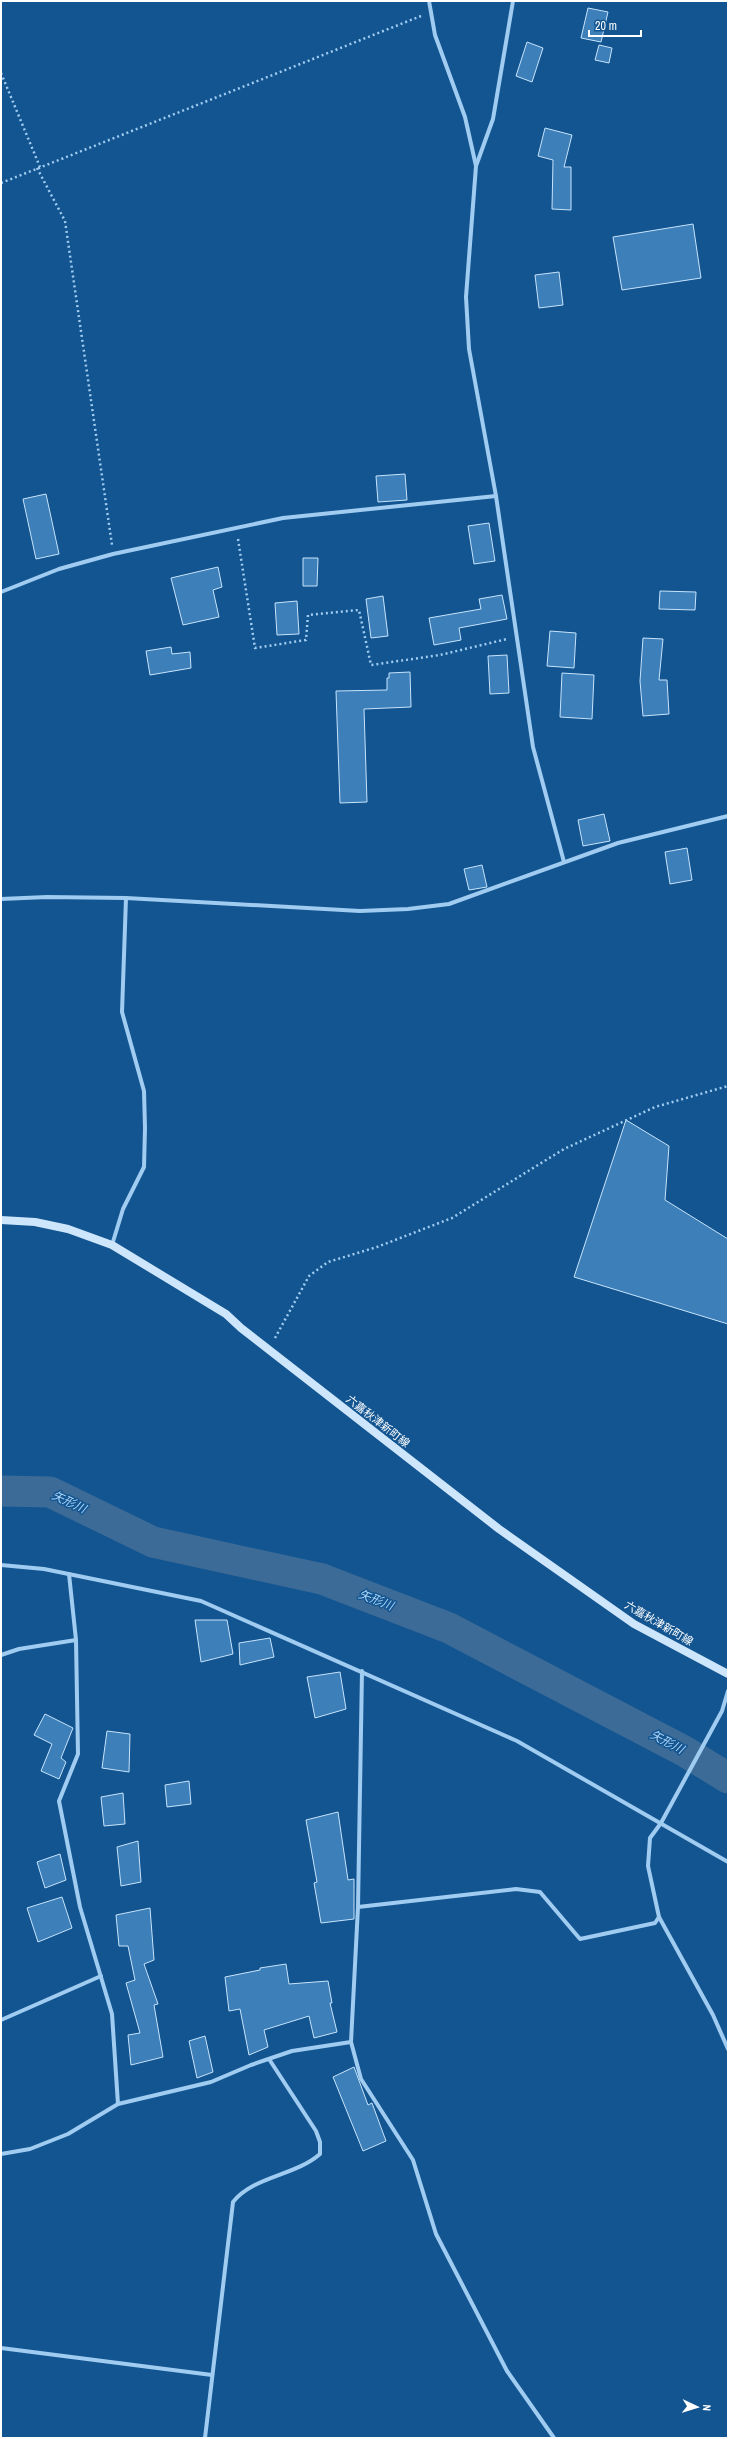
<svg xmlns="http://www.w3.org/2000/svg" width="729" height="2439" viewBox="0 0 729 2439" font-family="'Archivo Narrow','Noto Sans JP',sans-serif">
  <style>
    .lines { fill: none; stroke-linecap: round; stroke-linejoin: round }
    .river { stroke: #3c6b97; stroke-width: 31 }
    .building { fill: #3c7fb9; stroke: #c7e4fc }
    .path { stroke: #a0ccf1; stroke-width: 2.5; stroke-dasharray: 2 3; stroke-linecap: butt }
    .minor { stroke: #a0ccf1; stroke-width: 4 }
    .secondary { stroke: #cee6fc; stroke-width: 8 }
    .labels { text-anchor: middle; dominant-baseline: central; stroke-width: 3; stroke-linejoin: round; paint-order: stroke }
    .street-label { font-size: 11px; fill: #fff; stroke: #135591 }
    .water-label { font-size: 12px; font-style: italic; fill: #abd5f8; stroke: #135591 }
  </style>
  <rect width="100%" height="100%" fill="#135591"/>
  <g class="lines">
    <path class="river" d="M 1,1491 L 50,1492 L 153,1542 L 322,1579 L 449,1628 L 684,1751 L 728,1778"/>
  </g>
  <g class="building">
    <path d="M 588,8 L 608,12 L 601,42 L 581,38 Z"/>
    <path d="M 527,42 L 543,48 L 532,82 L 516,76 Z"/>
    <path d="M 599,45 L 612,48 L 609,63 L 595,60 Z"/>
    <path d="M 545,128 L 572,135 L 564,167 L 571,167 L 571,210 L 552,209 L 553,160 L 538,156 Z"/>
    <path d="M 693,224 L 701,278 L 622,290 L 613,237 Z"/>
    <path d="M 559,272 L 563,305 L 539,308 L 535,275 Z"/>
    <path d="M 405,474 L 407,500 L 378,502 L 376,476 Z"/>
    <path d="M 46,494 L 59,554 L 36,559 L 23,499 Z"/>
    <path d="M 489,523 L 495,561 L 474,564 L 468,526 Z"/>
    <path d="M 303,558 L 318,558 L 317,586 L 303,586 Z"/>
    <path d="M 218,567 L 222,587 L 213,590 L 219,617 L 183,625 L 171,578 Z"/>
    <path d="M 660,591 L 696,592 L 695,610 L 659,609 Z"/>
    <path d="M 502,595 L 507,619 L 459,628 L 461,640 L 434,645 L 429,618 L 481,609 L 479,599 Z"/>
    <path d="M 383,596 L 388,636 L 371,638 L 366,599 Z"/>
    <path d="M 297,601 L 299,634 L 277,635 L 275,603 Z"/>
    <path d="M 550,631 L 576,633 L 574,668 L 547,666 Z"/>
    <path d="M 643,638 L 663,639 L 659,680 L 667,680 L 669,714 L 643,716 L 640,681 Z"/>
    <path d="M 171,647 L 172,654 L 190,652 L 191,668 L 150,675 L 146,651 Z"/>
    <path d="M 507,655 L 509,693 L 490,694 L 488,656 Z"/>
    <path d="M 410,672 L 411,707 L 364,709 L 367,802 L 340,803 L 336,691 L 387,690 L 387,678 L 389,678 L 389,673 Z"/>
    <path d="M 562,673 L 594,675 L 592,719 L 560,717 Z"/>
    <path d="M 604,814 L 610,841 L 583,846 L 578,820 Z"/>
    <path d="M 687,848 L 692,880 L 670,884 L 665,852 Z"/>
    <path d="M 482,865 L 487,887 L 469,890 L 464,869 Z"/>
    <path d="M 626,1120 L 669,1146 L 665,1200 L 728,1239 L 728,1324 L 574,1277 Z"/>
    <path d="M 195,1620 L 227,1620 L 233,1654 L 201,1662 Z"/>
    <path d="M 270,1638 L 274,1657 L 240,1665 L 239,1643 Z"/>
    <path d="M 340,1672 L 346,1709 L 315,1718 L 307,1677 Z"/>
    <path d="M 45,1714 L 73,1728 L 61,1758 L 66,1762 L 59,1779 L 41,1771 L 52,1744 L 34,1735 Z"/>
    <path d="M 107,1731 L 130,1734 L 129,1772 L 102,1768 Z"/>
    <path d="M 189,1781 L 191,1804 L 167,1807 L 165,1785 Z"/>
    <path d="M 123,1793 L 125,1824 L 104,1826 L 101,1797 Z"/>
    <path d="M 338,1812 L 348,1880 L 354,1879 L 354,1919 L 321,1923 L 314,1883 L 317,1882 L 306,1820 Z"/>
    <path d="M 138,1841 L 141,1882 L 121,1886 L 117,1847 Z"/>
    <path d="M 60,1854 L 66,1880 L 45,1888 L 37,1862 Z"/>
    <path d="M 62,1897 L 72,1928 L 38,1942 L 27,1908 Z"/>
    <path d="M 150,1908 L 154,1960 L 144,1964 L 158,2004 L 154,2005 L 163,2057 L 131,2065 L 128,2035 L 140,2033 L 126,1983 L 135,1980 L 128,1946 L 119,1946 L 116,1915 Z"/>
    <path d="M 286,1964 L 289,1984 L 328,1981 L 332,2003 L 330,2003 L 337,2032 L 314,2038 L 309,2016 L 264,2030 L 268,2047 L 249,2055 L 240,2009 L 229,2011 L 225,1977 L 260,1970 L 260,1968 Z"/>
    <path d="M 205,2036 L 213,2072 L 197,2078 L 189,2041 Z"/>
    <path d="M 354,2067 L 368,2105 L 372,2103 L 386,2141 L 363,2151 L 333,2077 Z"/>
  </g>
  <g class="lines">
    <g class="path">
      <path d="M 1,73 L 40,167"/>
      <path d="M 37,168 L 65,221 L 112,545"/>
      <path d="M 1,183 L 421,16"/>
      <path d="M 238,539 L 255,648 L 306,640 L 308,615 L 359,610 L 371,665 L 440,655 L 507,639"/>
      <path d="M 275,1338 L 309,1276 L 328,1262 L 377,1247 L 452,1218 L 564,1149 L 655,1107 L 728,1086"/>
    </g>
    <g class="minor">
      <path d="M 429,1 L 435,35 L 465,117 L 476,166"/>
      <path d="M 513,1 L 493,119 L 476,166 L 466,297 L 469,349 L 496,496 L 533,747 L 564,862"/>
      <path d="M 1,592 L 59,569 L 113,554 L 283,518 L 496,496"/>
      <path d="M 1,899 L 47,897 L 126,898 L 360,911 L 408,909 L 449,904 L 618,843 L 728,816"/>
      <path d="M 112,1245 L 123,1209 L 144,1167 L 145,1128 L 144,1091 L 122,1012 L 126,898"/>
      <path d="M 1,1565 L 44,1569 L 201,1601 L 517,1741 L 728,1862"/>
      <path d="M 69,1574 L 76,1640 L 78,1754 L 59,1801 L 80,1907 L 112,2014 L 118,2104"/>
      <path d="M 1,1655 L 19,1649 L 76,1640"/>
      <path d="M 362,1671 L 358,1907 L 351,2042 L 361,2079 L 413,2160 L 436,2234 L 507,2371 L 554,2438"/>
      <path d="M 728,1691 L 722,1711 L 661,1823 L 650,1838 L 648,1866 L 659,1917 L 713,2015 L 728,2049"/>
      <path d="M 358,1907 L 516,1889 L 540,1892 L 580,1939 L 655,1923 L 659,1917"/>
      <path d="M 1,2020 L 101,1976"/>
      <path d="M 1,2154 L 30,2149 L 68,2134 L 118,2104 L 211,2082 L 251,2065 L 292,2051 L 351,2042"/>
      <path d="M 1,2348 L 212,2375"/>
      <path d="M 205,2438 L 233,2202 C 254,2176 295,2176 320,2154 L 320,2142 L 316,2131 L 269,2059"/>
    </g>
    <path class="secondary" d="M 1,1220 L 35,1222 L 68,1229 L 112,1245 L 226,1314 L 241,1328 L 499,1529 L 634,1624 L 728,1674"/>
  </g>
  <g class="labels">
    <g class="street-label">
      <text transform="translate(378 1421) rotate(38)">六嘉秋津新町線</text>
      <text transform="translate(659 1623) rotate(30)">六嘉秋津新町線</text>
    </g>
    <g class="water-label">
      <text transform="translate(69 1502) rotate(25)">矢形川</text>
      <text transform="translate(376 1600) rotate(21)">矢形川</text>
      <text transform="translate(667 1742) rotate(28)">矢形川</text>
    </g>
  </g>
  <rect width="729" height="2439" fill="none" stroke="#ffffff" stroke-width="4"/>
  <g transform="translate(697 2407) rotate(94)" stroke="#135591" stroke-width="3" paint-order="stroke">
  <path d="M0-3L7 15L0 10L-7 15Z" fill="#ffffff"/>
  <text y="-6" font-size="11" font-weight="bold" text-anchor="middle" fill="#ffffff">N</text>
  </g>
  <path d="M589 30v6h52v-6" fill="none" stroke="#ffffff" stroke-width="2"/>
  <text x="595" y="30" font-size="12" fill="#ffffff" stroke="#135591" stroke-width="3" paint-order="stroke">20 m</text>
</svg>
